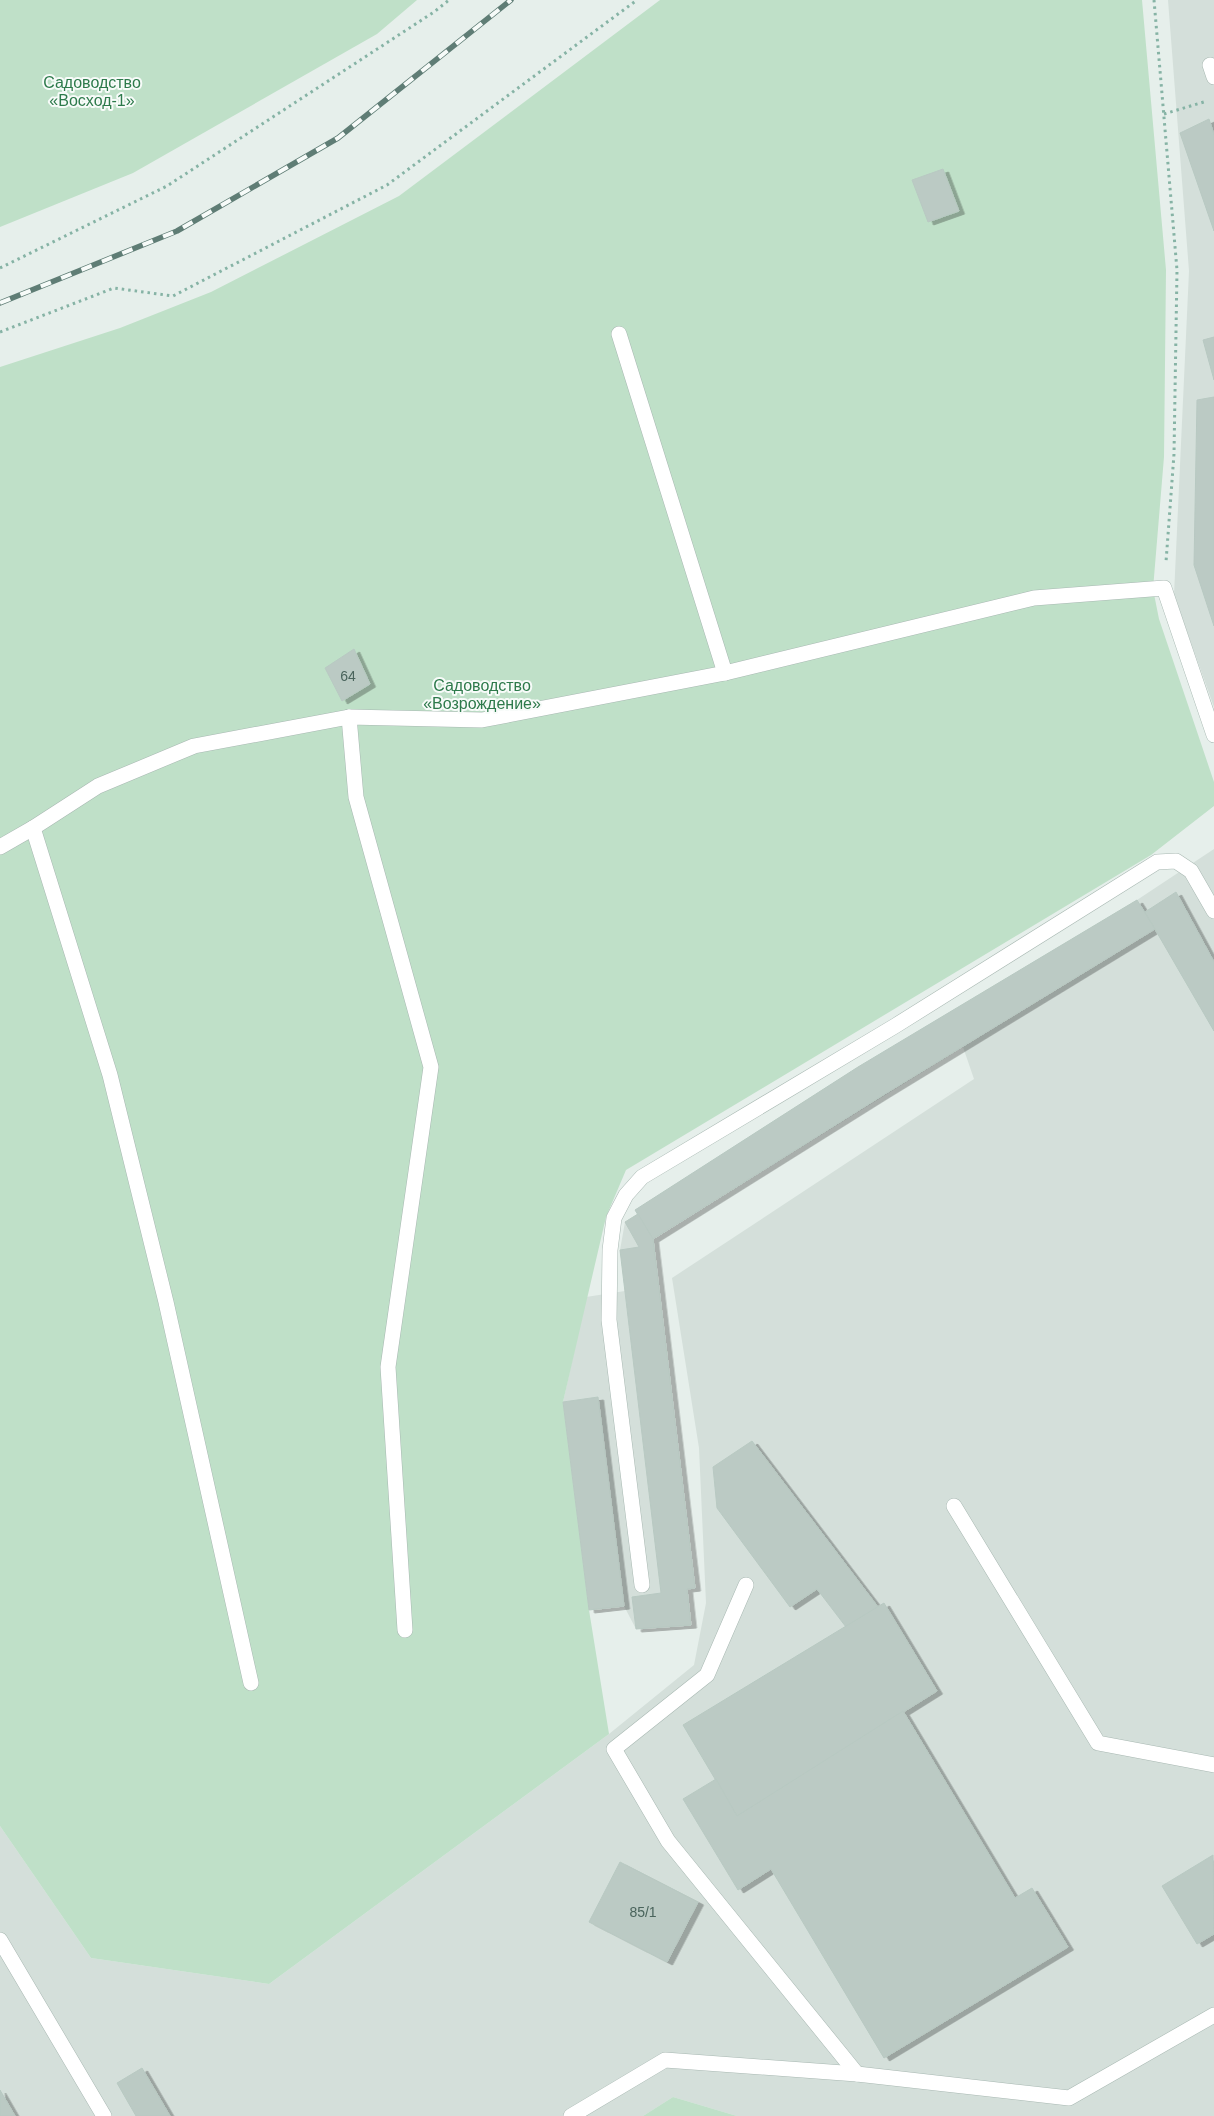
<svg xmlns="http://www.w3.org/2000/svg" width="1214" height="2116" viewBox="0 0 1214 2116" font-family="Helvetica,sans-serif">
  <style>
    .built { fill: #d4dfda }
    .green { fill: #bfe0c8 }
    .building { fill: #bbcac4; stroke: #b8c9c2; filter: url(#shadow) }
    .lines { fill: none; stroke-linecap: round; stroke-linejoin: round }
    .service-casing { stroke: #a8b8b2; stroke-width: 16 }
    .minor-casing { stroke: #a8b8b2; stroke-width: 16 }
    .path { stroke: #86b3a5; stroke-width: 3; stroke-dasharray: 2.5 4; stroke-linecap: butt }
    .service { stroke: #fff; stroke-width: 15 }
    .minor { stroke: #fff; stroke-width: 15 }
    .rail-casing { stroke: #5f7d75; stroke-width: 5.5 }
    .rail { stroke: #f7fbf9; stroke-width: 4; stroke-dasharray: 11; stroke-linecap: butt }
    .labels { text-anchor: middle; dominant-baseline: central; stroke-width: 4; stroke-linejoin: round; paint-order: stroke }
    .number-label { font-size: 14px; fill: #4a645c }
    .park-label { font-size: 16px; fill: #2d7a4b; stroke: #f7fbf9 }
  </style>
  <defs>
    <filter id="shadow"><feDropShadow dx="5.5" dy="3" stdDeviation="0" flood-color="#0004"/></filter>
  </defs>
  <rect width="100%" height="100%" fill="#e6efeb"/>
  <g class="built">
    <path d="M 1168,0 L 1214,0 L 1214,707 L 1174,595 L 1189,271 Z"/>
    <path d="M 1214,849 L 1214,2116 L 737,2116 L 673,2097 L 643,2116 L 0,2116 L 0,1826 L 91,1958 L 269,1984 L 609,1734 L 694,1665 L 706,1603 L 699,1448 L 672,1278 L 974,1079 L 963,1047 L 653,1239 L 695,1588 L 687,1590 L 691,1625 L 636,1629 L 624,1606 L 589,1610 L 563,1402 L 586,1297 L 625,1291 L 620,1250 L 625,1222 L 637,1214 L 635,1210 L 858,1067 L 1137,900 Z"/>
  </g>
  <g class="green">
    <path d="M 0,0 L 417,0 L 377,34 L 133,173 L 0,227 Z"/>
    <path d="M 660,0 L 1142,0 L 1166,270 L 1164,457 L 1153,589 L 1159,619 L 1214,782 L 1214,806 L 1151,855 L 626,1170 L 606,1217 L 563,1402 L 589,1610 L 609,1734 L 269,1984 L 91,1958 L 0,1826 L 0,367 L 120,328 L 211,292 L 399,196 Z"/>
    <path d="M 673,2097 L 737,2116 L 643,2116 Z"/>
  </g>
  <g class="building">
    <path d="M 1209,119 L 1214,135 L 1214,231 L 1180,133 Z"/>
    <path d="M 943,169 L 959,211 L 928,222 L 912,180 Z"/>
    <path d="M 1214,337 L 1214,380 L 1203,340 Z"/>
    <path d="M 1214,397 L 1214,626 L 1194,565 L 1197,400 Z"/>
    <path d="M 354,649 L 370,684 L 342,701 L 325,668 Z"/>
    <path d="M 1176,892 L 1214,962 L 1214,1031 L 1145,912 Z"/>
    <path d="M 1137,900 L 1155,929 L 883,1095 L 653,1239 L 635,1210 L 858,1067 Z"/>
    <path d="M 638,1214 L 653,1239 L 695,1588 L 687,1589 L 691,1625 L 636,1629 L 632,1597 L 661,1593 L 620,1250 L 639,1247 L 625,1222 Z"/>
    <path d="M 598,1397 L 624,1606 L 589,1610 L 563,1402 Z"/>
    <path d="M 752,1441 L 878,1607 L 846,1627 L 817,1589 L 790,1607 L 717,1508 L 713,1467 Z"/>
    <path d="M 884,1603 L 937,1691 L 737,1816 L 683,1725 Z"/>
    <path d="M 903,1711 L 1015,1898 L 1032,1888 L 1068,1947 L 884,2058 L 771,1869 L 738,1890 L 683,1799 L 716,1779 L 737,1816 Z"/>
    <path d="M 1213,1855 L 1214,1934 L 1197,1944 L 1162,1886 Z"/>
    <path d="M 620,1862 L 698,1902 L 667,1962 L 589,1922 Z"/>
    <path d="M 142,2068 L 170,2116 L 136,2116 L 117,2083 Z"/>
    <path d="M 0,2090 L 15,2116 L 0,2116 Z"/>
  </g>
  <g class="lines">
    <defs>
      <g id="service">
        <path d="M 1210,65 L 1214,77"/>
        <path d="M 619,334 L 725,673"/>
        <path d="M 954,1506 L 1098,1743 L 1214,1765"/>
        <path d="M 746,1585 L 707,1675 L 614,1749 L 668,1841 L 857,2074"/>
        <path d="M 0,1940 L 104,2116"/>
        <path d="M 571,2116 L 665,2060 L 857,2074 L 1069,2098 L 1214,2015"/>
      </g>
      <g id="minor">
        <path d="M 349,717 L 356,797 L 431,1067 L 388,1367 L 405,1630"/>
        <path d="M 0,847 L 33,828"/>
        <path d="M 642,1585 L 609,1320 L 610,1250 L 614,1218 L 626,1195 L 642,1177 L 895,1026 L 1157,862 L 1176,861 L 1191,871 L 1214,911"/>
        <path d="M 251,1683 L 166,1302 L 110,1075 L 33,828 L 98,786 L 194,746 L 349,717 L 482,720 L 725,673 L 1034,598 L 1164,588 L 1214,735"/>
      </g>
    </defs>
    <use href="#service" class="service-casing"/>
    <use href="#minor" class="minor-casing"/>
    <g class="path">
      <path d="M 1154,0 L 1177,270 L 1174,454 L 1166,562"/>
      <path d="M 1164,114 L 1207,101"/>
      <path d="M 0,268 L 167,186 L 434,12 L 449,0"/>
      <path d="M 0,332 L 114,288 L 173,296 L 387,185 L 637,0"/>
    </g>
    <use href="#service" class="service"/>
    <use href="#minor" class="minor"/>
    <defs>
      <path id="rail" d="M 0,303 L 177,231 L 338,138 L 511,0"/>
    </defs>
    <use href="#rail" class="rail-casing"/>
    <use href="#rail" class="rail"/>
  </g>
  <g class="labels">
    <g class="number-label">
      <text x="348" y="676">64</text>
      <text x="643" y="1912">85/1</text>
    </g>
    <g class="park-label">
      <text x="92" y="82">Садоводство<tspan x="92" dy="18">«Восход-1»</tspan></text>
      <text x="482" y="685">Садоводство<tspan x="482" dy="18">«Возрождение»</tspan></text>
    </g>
  </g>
</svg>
